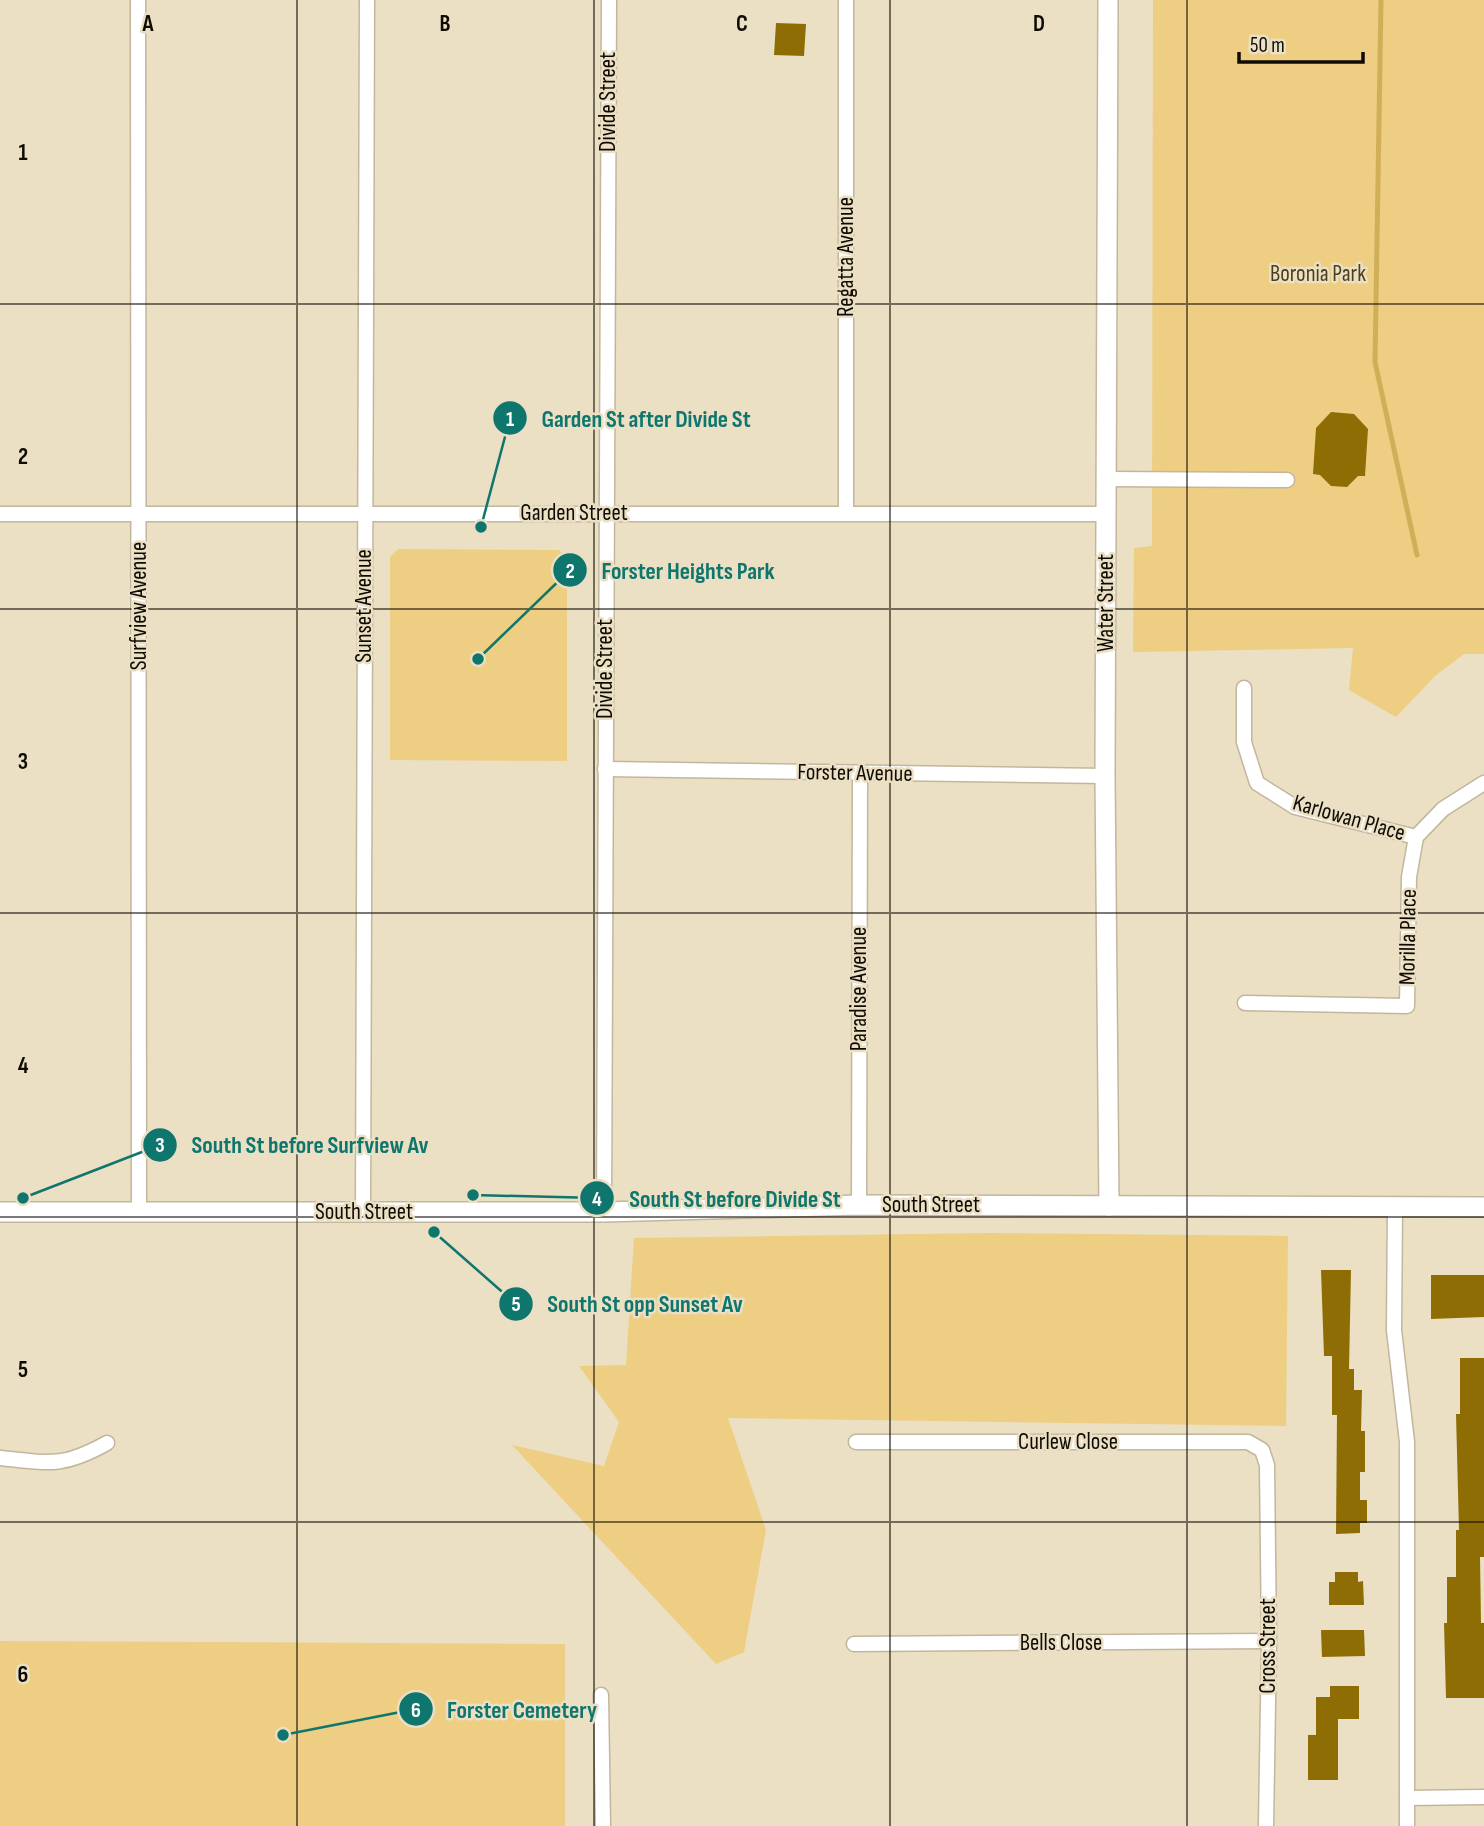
<svg xmlns="http://www.w3.org/2000/svg" width="1484" height="1826" viewBox="0 0 1484 1826" font-family="'Sofia Sans Condensed',sans-serif">
  <style>
    .green { fill: #edce82 }
    .lines { fill: none; stroke-linecap: round; stroke-linejoin: round }
    .stream { stroke: #d1af59; stroke-width: 5 }
    .building { fill: #8e6e04 }
    .minor-casing { stroke: #c2b79d; stroke-width: 17 }
    .tertiary-casing { stroke: #c2b79d; stroke-width: 22 }
    .minor { stroke: #fff; stroke-width: 14 }
    .tertiary { stroke: #fff; stroke-width: 19 }
    .grid { fill: none; stroke: #0f0b04; stroke-width: 2; stroke-opacity: 0.55 }
    .labels { text-anchor: middle; dominant-baseline: central; stroke-width: 5; stroke-linejoin: round; paint-order: stroke }
    .street-label { font-size: 23px; fill: #0f0b04; stroke: #ebdfc4 }
    .park-label { font-size: 23px; fill: #4d3f1a; stroke: #ebdfc4 }
    .grid-label { font-size: 23px; text-anchor: middle; font-weight: bold; fill: #0f0b04; stroke: #ebdfc4; stroke-width: 5; stroke-linejoin: round; paint-order: stroke }
    .leader { fill: none; stroke: #0f766e; stroke-width: 2.5 }
    .callout-dot { fill: #0f766e; stroke: #ebdfc4; stroke-width: 2.5 }
    .mark-label { font-size: 21px; text-anchor: middle; font-weight: bold; fill: #fff }
    .callout-label { font-size: 24px; text-anchor: middle; font-weight: bold; fill: #0f766e; stroke: #ebdfc4; stroke-width: 5; stroke-linejoin: round; paint-order: stroke }
  </style>
  <rect width="100%" height="100%" fill="#ebdfc4"/>
  <g class="green">
    <path d="M 1153,0 L 1484,0 L 1484,654 L 1464,654 L 1435,676 L 1396,717 L 1349,690 L 1353,648 L 1133,652 L 1134,548 L 1152,546 Z"/>
    <path d="M 398,549 L 559,550 L 567,557 L 567,761 L 390,760 L 390,557 Z"/>
    <path d="M 989,1233 L 1288,1236 L 1286,1426 L 728,1418 L 766,1530 L 744,1652 L 716,1664 L 512,1445 L 604,1466 L 619,1422 L 579,1366 L 626,1365 L 634,1238 Z"/>
    <path d="M 0,1641 L 565,1644 L 565,1826 L 0,1826 Z"/>
  </g>
  <g class="lines">
    <path class="stream" d="M 1381,0 L 1375,362 L 1417,555"/>
  </g>
  <g class="building">
    <path d="M 776,23 L 806,24 L 804,56 L 774,55 Z"/>
    <path d="M 1331,412 L 1354,414 L 1368,429 L 1365,476 L 1358,476 L 1347,487 L 1331,486 L 1320,475 L 1313,474 L 1316,428 Z"/>
    <path d="M 1321,1270 L 1351,1270 L 1349,1369 L 1354,1369 L 1354,1390 L 1362,1390 L 1361,1431 L 1365,1431 L 1365,1472 L 1360,1472 L 1360,1500 L 1367,1500 L 1367,1523 L 1360,1523 L 1360,1533 L 1336,1534 L 1337,1415 L 1332,1415 L 1332,1356 L 1324,1356 Z"/>
    <path d="M 1431,1275 L 1484,1275 L 1484,1317 L 1431,1319 Z"/>
    <path d="M 1460,1358 L 1484,1358 L 1484,1557 L 1480,1557 L 1481,1623 L 1484,1623 L 1484,1698 L 1446,1698 L 1444,1623 L 1447,1623 L 1447,1577 L 1456,1577 L 1456,1530 L 1459,1530 L 1456,1414 L 1460,1414 Z"/>
    <path d="M 1335,1572 L 1358,1572 L 1358,1582 L 1363,1581 L 1364,1605 L 1329,1605 L 1329,1582 L 1335,1582 Z"/>
    <path d="M 1321,1630 L 1364,1630 L 1365,1656 L 1322,1657 Z"/>
    <path d="M 1330,1686 L 1359,1686 L 1359,1719 L 1338,1719 L 1338,1780 L 1308,1780 L 1308,1735 L 1316,1735 L 1316,1697 L 1330,1697 Z"/>
  </g>
  <g class="lines">
    <defs>
      <g id="minor">
        <path d="M 138,0 L 139,1212"/>
        <path d="M 1106,479 L 1287,480"/>
        <path d="M 846,513 L 846,0"/>
        <path d="M 0,514 L 1106,514"/>
        <path d="M 1244,688 L 1244,742 L 1257,783 L 1295,807 L 1416,837"/>
        <path d="M 605,769 L 1105,776"/>
        <path d="M 1245,1003 L 1407,1006 L 1409,877 L 1416,837 L 1443,809 L 1484,783"/>
        <path d="M 859,1205 L 860,774"/>
        <path d="M 1395,1207 L 1394,1330 L 1407,1442 L 1407,1826"/>
        <path d="M 363,1212 L 367,0"/>
        <path d="M 604,1212 L 609,0"/>
        <path d="M 856,1442 L 1248,1442 L 1262,1450 L 1267,1465 L 1269,1641 L 1266,1826"/>
        <path d="M 0,1458 C 49,1463 62,1468 107,1443"/>
        <path d="M 854,1644 L 1269,1641"/>
        <path d="M 601,1695 L 603,1826"/>
        <path d="M 1407,1798 L 1484,1797"/>
      </g>
      <g id="tertiary">
        <path d="M 1108,0 L 1105,776 L 1109,1206"/>
        <path d="M 0,1212 L 604,1212 L 859,1205 L 1484,1207"/>
      </g>
    </defs>
    <use href="#minor" class="minor-casing"/>
    <use href="#tertiary" class="tertiary-casing"/>
    <use href="#minor" class="minor"/>
    <use href="#tertiary" class="tertiary"/>
  </g>
  <path class="grid" d="M 297,0 L 297,1826M 594,0 L 594,1826M 890,0 L 890,1826M 1187,0 L 1187,1826M 0,304 L 1484,304M 0,609 L 1484,609M 0,913 L 1484,913M 0,1217 L 1484,1217M 0,1522 L 1484,1522"/>
  <g class="labels">
    <g class="street-label">
      <text transform="translate(608 102) rotate(-90)">Divide Street</text>
      <text transform="translate(846 257) rotate(-90)">Regatta Avenue</text>
      <text x="574" y="513">Garden Street</text>
      <text transform="translate(1106 603) rotate(-90)">Water Street</text>
      <text transform="translate(139 606) rotate(-90)">Surfview Avenue</text>
      <text transform="translate(364 606) rotate(-90)">Sunset Avenue</text>
      <text transform="translate(605 669) rotate(-90)">Divide Street</text>
      <text transform="translate(855 773) rotate(1)">Forster Avenue</text>
      <text transform="translate(1349 818) rotate(16)">Karlowan Place</text>
      <text transform="translate(1408 937) rotate(-89)">Morilla Place</text>
      <text transform="translate(859 989) rotate(-90)">Paradise Avenue</text>
      <text x="931" y="1205">South Street</text>
      <text x="364" y="1212">South Street</text>
      <text x="1068" y="1442">Curlew Close</text>
      <text x="1061" y="1643">Bells Close</text>
      <text transform="translate(1268 1646) rotate(-90)">Cross Street</text>
    </g>
    <g class="park-label">
      <text x="1318" y="274">Boronia Park</text>
    </g>
  </g>
  <g class="grid-label">
    <text x="148" y="31">A</text>
    <text x="445" y="31">B</text>
    <text x="742" y="31">C</text>
    <text x="1039" y="31">D</text>
    <text x="23" y="160">1</text>
    <text x="23" y="464">2</text>
    <text x="23" y="769">3</text>
    <text x="23" y="1073">4</text>
    <text x="23" y="1377">5</text>
    <text x="23" y="1682">6</text>
  </g>
  <path class="leader" d="M481 527L510 418M478 659L570 570M23 1198L160 1145M473 1195L597 1198M434 1232L516 1304M283 1735L416 1709"/>
  <g class="callout-dot">
    <circle cx="481" cy="527" r="7"/>
    <circle cx="478" cy="659" r="7"/>
    <circle cx="23" cy="1198" r="7"/>
    <circle cx="473" cy="1195" r="7"/>
    <circle cx="434" cy="1232" r="7"/>
    <circle cx="283" cy="1735" r="7"/>
    <circle cx="510" cy="418" r="18"/>
    <circle cx="570" cy="570" r="18"/>
    <circle cx="160" cy="1145" r="18"/>
    <circle cx="597" cy="1198" r="18"/>
    <circle cx="516" cy="1304" r="18"/>
    <circle cx="416" cy="1709" r="18"/>
  </g>
  <g class="mark-label">
    <text x="510" y="426">1</text>
    <text x="570" y="578">2</text>
    <text x="160" y="1152">3</text>
    <text x="597" y="1206">4</text>
    <text x="516" y="1311">5</text>
    <text x="416" y="1717">6</text>
  </g>
  <g class="callout-label">
    <text x="646" y="427">Garden St after Divide St</text>
    <text x="688" y="579">Forster Heights Park</text>
    <text x="310" y="1153">South St before Surfview Av</text>
    <text x="735" y="1207">South St before Divide St</text>
    <text x="645" y="1312">South St opp Sunset Av</text>
    <text x="522" y="1718">Forster Cemetery</text>
  </g>
  <path d="M1239 52v10h124v-10" fill="none" stroke="#0f0b04" stroke-width="3.5"/>
  <text x="1250" y="52" font-size="21" fill="#0f0b04" stroke="#ebdfc4" stroke-width="5" paint-order="stroke">50 m</text>
</svg>
